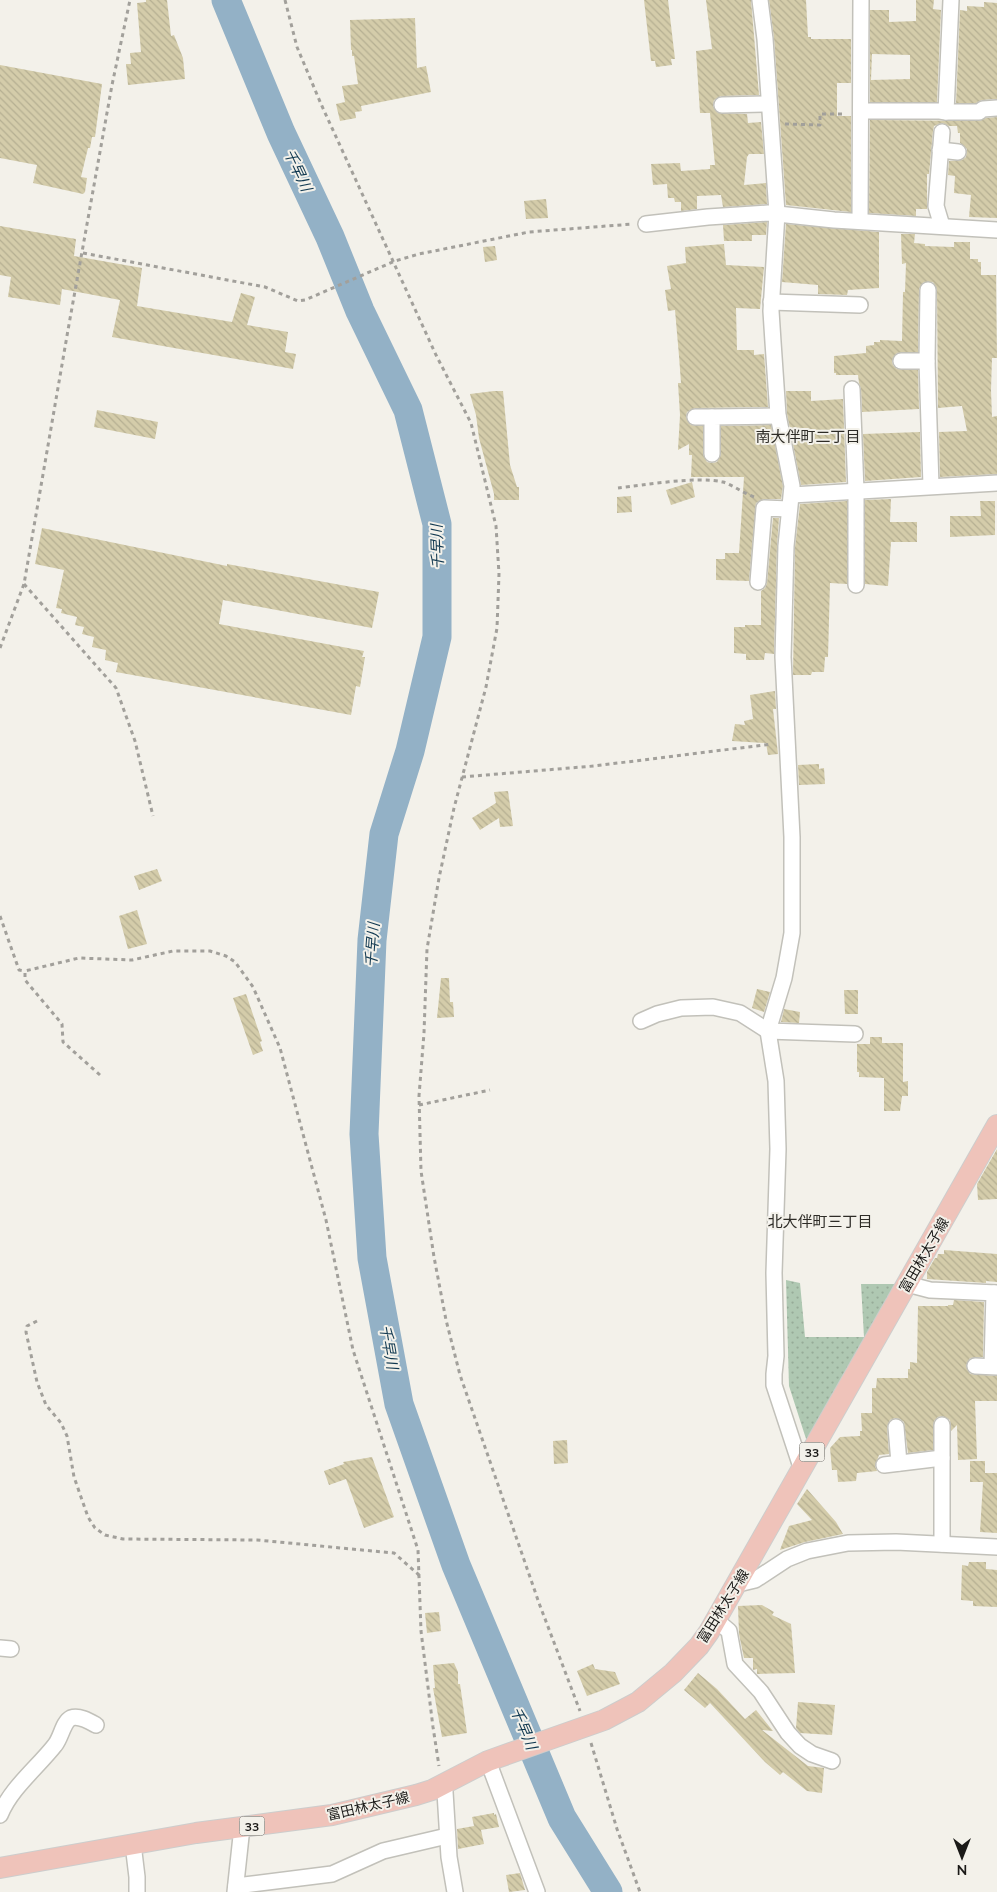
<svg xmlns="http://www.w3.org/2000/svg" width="997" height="1892" viewBox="0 0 997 1892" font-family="Mulish,'Noto Sans JP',sans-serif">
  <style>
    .grass { fill: url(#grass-dots) }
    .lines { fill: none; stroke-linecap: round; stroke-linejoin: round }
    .river { stroke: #93b1c6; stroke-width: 29 }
    .building { fill: url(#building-back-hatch); fill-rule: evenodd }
    .minor-casing { stroke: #c2c1ba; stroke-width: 18 }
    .major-casing { stroke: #cdcdcc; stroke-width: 22 }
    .path { stroke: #a2a09b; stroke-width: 3; stroke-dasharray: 4 4; stroke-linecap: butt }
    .minor { stroke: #fff; stroke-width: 15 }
    .major { stroke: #efc3ba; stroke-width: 20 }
    .labels { text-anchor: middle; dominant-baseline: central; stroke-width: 4; stroke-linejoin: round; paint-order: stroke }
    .shield { fill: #f3f1ea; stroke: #5c5a57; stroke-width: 1 }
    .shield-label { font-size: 12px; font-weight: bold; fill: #1b1a18 }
    .street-label { font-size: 14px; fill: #1b1a18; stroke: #f3f1ea }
    .water-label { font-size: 15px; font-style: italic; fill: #0f374f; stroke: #f3f1ea }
    .neighbourhood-label { font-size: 15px; fill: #2e2c27; stroke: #f3f1ea }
  </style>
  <defs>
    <pattern id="grass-dots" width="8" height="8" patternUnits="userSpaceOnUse" patternTransform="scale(1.25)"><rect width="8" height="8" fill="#afc8b2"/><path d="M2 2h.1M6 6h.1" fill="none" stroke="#96ab98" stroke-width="1.8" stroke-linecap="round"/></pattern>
    <pattern id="building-back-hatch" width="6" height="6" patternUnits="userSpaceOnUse" patternTransform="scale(1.25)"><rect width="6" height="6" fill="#d4ccaa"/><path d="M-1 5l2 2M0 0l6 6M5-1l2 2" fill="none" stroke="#b5af92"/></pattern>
  </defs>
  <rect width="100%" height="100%" fill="#f3f1ea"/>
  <path class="grass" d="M 786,1280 L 800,1283 L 805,1337 L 864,1337 L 861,1284 L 899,1284 L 808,1445 L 789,1386 Z"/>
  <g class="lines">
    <path class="river" d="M 226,0 L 281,133 L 330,237 L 360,311 L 408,410 L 437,524 L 437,637 L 410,751 L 384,834 L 372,940 L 364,1134 L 372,1258 L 399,1404 L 456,1565 L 562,1818 L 608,1892"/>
  </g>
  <g class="building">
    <path d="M 146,0 L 167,0 L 171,36 L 174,35 L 183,58 L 185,79 L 128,85 L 126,64 L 131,64 L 130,53 L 141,52 L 137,3 L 146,2 Z"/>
    <path d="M 644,0 L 668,0 L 675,59 L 671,59 L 672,65 L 656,67 L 655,61 L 651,61 Z"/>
    <path d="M 706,0 L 751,0 L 759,95 L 721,96 L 714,100 L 713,106 L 718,113 L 747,114 L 748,123 L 761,122 L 764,154 L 749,154 L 747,157 L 744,185 L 766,183 L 767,204 L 723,207 L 721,195 L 697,196 L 697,209 L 681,211 L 681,202 L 675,202 L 674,198 L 668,198 L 667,184 L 653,185 L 651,164 L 680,163 L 681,171 L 710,169 L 710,165 L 715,165 L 710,113 L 700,113 L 696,51 L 712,49 Z"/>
    <path d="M 769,0 L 806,0 L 808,37 L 811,37 L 811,39 L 851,39 L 851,83 L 837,83 L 837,116 L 851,116 L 851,212 L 786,205 L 774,38 Z"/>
    <path d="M 916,0 L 934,0 L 933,9 L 941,10 L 937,102 L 870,102 L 870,10 L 889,10 L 889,22 L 916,21 ZM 872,54 L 910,55 L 910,79 L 871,80 Z"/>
    <path d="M 984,2 L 997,3 L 997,99 L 982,100 L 976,103 L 956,103 L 960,10 L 967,11 L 967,6 L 984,7 Z"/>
    <path d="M 415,18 L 417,68 L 426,66 L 431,92 L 361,106 L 362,111 L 355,112 L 356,118 L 340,121 L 336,104 L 345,102 L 342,86 L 358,84 L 354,56 L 352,56 L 352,50 L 351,50 L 350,20 Z"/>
    <path d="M 0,65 L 102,84 L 95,137 L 92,137 L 90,148 L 88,148 L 81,177 L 87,178 L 85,192 L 83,194 L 33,183 L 37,165 L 0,158 Z"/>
    <path d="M 997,117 L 997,218 L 969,217 L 971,195 L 954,193 L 955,176 L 948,175 L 949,161 L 962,160 L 966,157 L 967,149 L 960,143 L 960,133 L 958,133 L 957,126 L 949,126 L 942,123 L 934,126 L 933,131 L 929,174 L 927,174 L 927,209 L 916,209 L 916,216 L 869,213 L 870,120 L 979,121 L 986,118 Z"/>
    <path d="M 546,199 L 548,218 L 526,219 L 524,201 Z"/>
    <path d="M 767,222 L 766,235 L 752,235 L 752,241 L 724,241 L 723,225 Z"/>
    <path d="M 786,224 L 879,232 L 879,288 L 848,290 L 847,295 L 818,294 L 818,285 L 782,282 Z"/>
    <path d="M 0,226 L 76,239 L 74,256 L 142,268 L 137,306 L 232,322 L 241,293 L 255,297 L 247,325 L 288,332 L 285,352 L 296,354 L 293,369 L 112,337 L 120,300 L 62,289 L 60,305 L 8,297 L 11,277 L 0,275 Z"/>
    <path d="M 901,234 L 915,234 L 914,243 L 925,244 L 925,246 L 954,247 L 954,242 L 970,242 L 970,259 L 978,259 L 978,262 L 981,262 L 981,275 L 996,275 L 997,358 L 992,358 L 991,390 L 992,417 L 997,416 L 997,474 L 940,477 L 939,432 L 967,431 L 962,406 L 938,408 L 937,290 L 933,282 L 924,282 L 919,289 L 918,352 L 897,353 L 892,361 L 893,365 L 897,369 L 918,370 L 919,409 L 862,412 L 861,389 L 859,383 L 858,375 L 836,375 L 836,373 L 834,373 L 834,356 L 866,353 L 866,346 L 874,345 L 874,342 L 880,342 L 880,340 L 902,341 L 903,292 L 905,292 L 906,263 L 902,264 Z"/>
    <path d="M 724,244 L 726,265 L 764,267 L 760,309 L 736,308 L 737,350 L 754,350 L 754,355 L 764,354 L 768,407 L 695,408 L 687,412 L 686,417 L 691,425 L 703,426 L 703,454 L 707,462 L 712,463 L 717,462 L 721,454 L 721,426 L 771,425 L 783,486 L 781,499 L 764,499 L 756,503 L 749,581 L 716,580 L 716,559 L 725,559 L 725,553 L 739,553 L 744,477 L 691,477 L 692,455 L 689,455 L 689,444 L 678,450 L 680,415 L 678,383 L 681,383 L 679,356 L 675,310 L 668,311 L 665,290 L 671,289 L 667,266 L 686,263 L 685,247 Z"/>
    <path d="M 495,246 L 497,260 L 485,262 L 483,247 Z"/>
    <path d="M 494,391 L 503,391 L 510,465 L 517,487 L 519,487 L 519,500 L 494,500 L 494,494 L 479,438 L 476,415 L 470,394 Z"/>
    <path d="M 786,391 L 811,391 L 811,401 L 843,399 L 846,482 L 801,485 L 787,414 Z"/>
    <path d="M 97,410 L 158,422 L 155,439 L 94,427 Z"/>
    <path d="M 920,432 L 921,477 L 865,481 L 863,434 Z"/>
    <path d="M 692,482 L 695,497 L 671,505 L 666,490 Z"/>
    <path d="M 631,496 L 632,512 L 617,513 L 617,497 Z"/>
    <path d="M 891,499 L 890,522 L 917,522 L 917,542 L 891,542 L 888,586 L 865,584 L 865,500 Z"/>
    <path d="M 847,501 L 847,584 L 830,583 L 828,657 L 825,657 L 824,672 L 812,672 L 811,675 L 793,675 L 795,547 L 800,504 Z"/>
    <path d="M 980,501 L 995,501 L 995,535 L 950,537 L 950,516 L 981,516 Z"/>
    <path d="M 773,518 L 779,518 L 777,546 L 774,654 L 765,653 L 764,660 L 746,660 L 746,654 L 734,653 L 734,627 L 745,627 L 745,625 L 761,625 L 761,591 L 765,588 L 767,583 Z"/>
    <path d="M 42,528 L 227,566 L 227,564 L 379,592 L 372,628 L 223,600 L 219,624 L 364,651 L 362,657 L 365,657 L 360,687 L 356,686 L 351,715 L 116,672 L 118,663 L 105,660 L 106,650 L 92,647 L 94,637 L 82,634 L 84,627 L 75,625 L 77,617 L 61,613 L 62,609 L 56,608 L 64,570 L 35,564 Z"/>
    <path d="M 775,691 L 776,709 L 773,709 L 778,754 L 768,755 L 766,743 L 732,741 L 735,724 L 745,725 L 744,721 L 753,719 L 750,695 Z"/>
    <path d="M 819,764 L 819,769 L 824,768 L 825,784 L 799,785 L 798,765 Z"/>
    <path d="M 508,791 L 513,826 L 500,827 L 499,818 L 480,830 L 472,818 L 496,803 L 494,792 Z"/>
    <path d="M 157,869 L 162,881 L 139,890 L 134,876 Z"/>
    <path d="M 137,910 L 147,944 L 128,949 L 119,916 Z"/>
    <path d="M 441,978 L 449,978 L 450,1002 L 453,1002 L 454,1017 L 437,1018 Z"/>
    <path d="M 757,989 L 770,992 L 764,1012 L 752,1008 Z"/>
    <path d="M 844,990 L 858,990 L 858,1014 L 845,1014 Z"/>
    <path d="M 246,994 L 262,1041 L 260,1042 L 263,1051 L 253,1055 L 233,998 Z"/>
    <path d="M 784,1009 L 800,1012 L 799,1023 L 781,1022 Z"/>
    <path d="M 870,1037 L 882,1037 L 882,1043 L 903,1043 L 903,1082 L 908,1081 L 908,1096 L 902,1096 L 900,1111 L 884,1111 L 884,1078 L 859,1077 L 859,1072 L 857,1072 L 857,1044 L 870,1044 Z"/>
    <path d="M 997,1149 L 997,1199 L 978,1200 L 977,1184 Z"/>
    <path d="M 944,1250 L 997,1254 L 997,1282 L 986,1281 L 986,1283 L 927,1279 L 927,1272 L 935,1258 L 937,1258 L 938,1254 L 944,1254 Z"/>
    <path d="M 954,1300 L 984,1302 L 983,1357 L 970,1358 L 966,1366 L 970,1374 L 997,1376 L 997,1401 L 975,1401 L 977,1459 L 958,1460 L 957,1425 L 951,1431 L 950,1420 L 942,1416 L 938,1417 L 934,1421 L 933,1450 L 908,1453 L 904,1422 L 900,1419 L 895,1418 L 890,1420 L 887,1427 L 889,1454 L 879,1455 L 875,1466 L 877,1471 L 857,1473 L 856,1481 L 838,1482 L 837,1470 L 832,1470 L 830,1448 L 840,1437 L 860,1436 L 860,1431 L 862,1431 L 861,1413 L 872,1413 L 872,1388 L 876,1388 L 877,1378 L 908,1378 L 908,1369 L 910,1369 L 910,1362 L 917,1363 L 918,1306 L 948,1306 L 948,1305 L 953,1305 Z"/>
    <path d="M 567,1440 L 568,1463 L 554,1464 L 553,1441 Z"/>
    <path d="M 372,1457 L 394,1517 L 364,1528 L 346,1479 L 329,1485 L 324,1471 L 344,1464 L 343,1462 Z"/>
    <path d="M 970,1461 L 985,1461 L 985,1473 L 997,1473 L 997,1533 L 980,1532 L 983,1482 L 970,1482 Z"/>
    <path d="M 807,1489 L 836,1522 L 843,1534 L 805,1542 L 780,1550 L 789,1526 L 812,1520 L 797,1504 Z"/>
    <path d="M 969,1562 L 986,1562 L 986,1569 L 997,1570 L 997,1607 L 973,1606 L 973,1601 L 961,1600 L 962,1565 L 968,1566 Z"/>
    <path d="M 762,1605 L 774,1612 L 772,1615 L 791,1624 L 795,1673 L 757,1674 L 757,1669 L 753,1670 L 753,1658 L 744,1658 L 739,1634 L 738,1606 Z"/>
    <path d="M 439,1612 L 441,1631 L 427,1633 L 425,1613 Z"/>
    <path d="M 454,1663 L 458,1672 L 458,1684 L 460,1684 L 467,1733 L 442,1737 L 433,1688 L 435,1688 L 433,1665 Z"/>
    <path d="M 593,1664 L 595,1669 L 615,1672 L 620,1684 L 587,1696 L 577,1671 Z"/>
    <path d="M 698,1673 L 717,1689 L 745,1719 L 756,1710 L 773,1731 L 762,1730 L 808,1766 L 824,1768 L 822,1793 L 807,1791 L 783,1772 L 780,1775 L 765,1762 L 710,1703 L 705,1708 L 684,1690 Z"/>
    <path d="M 798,1702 L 835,1705 L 832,1735 L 800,1733 L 796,1728 Z"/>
    <path d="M 494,1813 L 494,1815 L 496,1814 L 499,1827 L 481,1830 L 484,1844 L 458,1849 L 457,1829 L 474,1826 L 472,1817 Z"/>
    <path d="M 520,1873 L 525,1890 L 509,1892 L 506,1875 Z"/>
  </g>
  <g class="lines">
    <defs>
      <g id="minor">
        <path d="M 760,0 L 765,39 L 777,213 L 771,311 L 773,342 L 778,415 L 792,486 L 786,546 L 783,657 L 792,837 L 792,933 L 784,978 L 768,1031 L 776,1081 L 778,1149 L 774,1273 L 776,1356 L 774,1374 L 774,1385 L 802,1470"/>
        <path d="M 722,105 L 769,104"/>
        <path d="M 861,111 L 940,111 L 946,112 L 979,112 L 983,109 L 997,108"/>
        <path d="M 946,112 L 951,0"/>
        <path d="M 942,132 L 936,206 L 942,226"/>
        <path d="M 940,150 L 958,152"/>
        <path d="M 860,221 L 861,0"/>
        <path d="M 646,224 L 708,217 L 768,213 L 834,220 L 997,230"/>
        <path d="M 928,290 L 927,361 L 931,486"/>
        <path d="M 771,302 L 860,305"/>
        <path d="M 901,361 L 927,361"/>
        <path d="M 852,389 L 856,491 L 856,585"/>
        <path d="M 695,417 L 712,417"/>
        <path d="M 712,454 L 712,417 L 778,416"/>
        <path d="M 792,495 L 997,483"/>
        <path d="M 758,582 L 764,508 L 789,509"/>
        <path d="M 641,1021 L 657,1014 L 681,1008 L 713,1007 L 740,1013 L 768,1031 L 855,1034"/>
        <path d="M 907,1284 L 930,1290 L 997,1293"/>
        <path d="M 975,1366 L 997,1367"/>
        <path d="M 992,1366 L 994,1293"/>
        <path d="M 942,1425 L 942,1544"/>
        <path d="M 896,1427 L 899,1463"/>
        <path d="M 884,1465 L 942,1458"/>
        <path d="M 738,1584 L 755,1580 L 787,1559 L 807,1551 L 848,1543 L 896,1542 L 997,1547"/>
        <path d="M 716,1620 L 729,1631 L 735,1664 L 761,1692 L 788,1733 L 800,1746 L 812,1754 L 832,1761"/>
        <path d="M 0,1648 L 11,1649"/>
        <path d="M 488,1761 L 537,1892"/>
        <path d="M 443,1784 L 445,1792 L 449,1857 L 455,1892"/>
        <path d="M 0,1815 C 11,1788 37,1768 55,1745 C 61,1738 63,1722 71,1718 C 79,1715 89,1721 96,1725"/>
        <path d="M 133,1844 L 137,1877 L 137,1892"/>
        <path d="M 236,1886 L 332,1874 L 383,1851 L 447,1836"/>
        <path d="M 235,1892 L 242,1827"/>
      </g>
      <path id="major" d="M 0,1868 L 196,1833 L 332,1815 L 416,1795 L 432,1790 L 488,1761 L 604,1720 L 638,1702 L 673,1673 L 699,1646 L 709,1632 L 997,1125"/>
    </defs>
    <use href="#minor" class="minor-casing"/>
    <use href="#major" class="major-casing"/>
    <g class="path">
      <path d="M 285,0 L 297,47 L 321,104 L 436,355 L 471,423 L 496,526 L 499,574 L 497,628 L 486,687 L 454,808 L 439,878 L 427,949 L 424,1033 L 419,1096 L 421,1171 L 434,1257 L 446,1320 L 460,1375 L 539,1603 L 580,1711"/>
      <path d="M 785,124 L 820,125 L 820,114 L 845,114"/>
      <path d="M 83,253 L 265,287 L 298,301 L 305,300 L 395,261 L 419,254 L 529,232 L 633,224"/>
      <path d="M 618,488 C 645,485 697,476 723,482 C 733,485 743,493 754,497"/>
      <path d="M 24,584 L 116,688 L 135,741 L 153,816"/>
      <path d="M 0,648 L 24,584 L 68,330 L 112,85 L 130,0"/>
      <path d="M 462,777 L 594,766 L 772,744"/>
      <path d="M 0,916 L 19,970 L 25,971"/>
      <path d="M 100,1075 L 63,1042 L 62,1024 L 25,980 L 25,971 L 79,958 L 132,960 L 173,951 L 210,951 L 226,956 L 235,962 L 253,987 L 280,1048 L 326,1220 L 353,1350 L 418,1550 L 421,1631 L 433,1727 L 439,1766"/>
      <path d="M 419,1105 L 490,1090"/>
      <path d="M 37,1321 L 27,1326 L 26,1332 L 37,1382 L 46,1405 L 61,1423 L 67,1436 L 74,1477 L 88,1517 L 95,1528 L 105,1535 L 123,1539 L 257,1540 L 394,1553 L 419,1575"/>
      <path d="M 591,1743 L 617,1829 L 640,1892"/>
    </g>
    <use href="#minor" class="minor"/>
    <use href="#major" class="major"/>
  </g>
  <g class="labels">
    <g class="shield">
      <rect x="799.5" y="1442.5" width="25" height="19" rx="4"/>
      <rect x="239.5" y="1816.5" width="25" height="19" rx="4"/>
    </g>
    <g class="shield-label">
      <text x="812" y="1452">33</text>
      <text x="252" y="1826">33</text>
    </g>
    <g class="street-label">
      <text transform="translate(924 1255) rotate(-60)">富田林太子線</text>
      <text transform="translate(723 1606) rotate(-58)">富田林太子線</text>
      <text transform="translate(368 1806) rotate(-13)">富田林太子線</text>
    </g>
    <g class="water-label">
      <text transform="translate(298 170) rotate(65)">千早川</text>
      <text transform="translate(437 547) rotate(-92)">千早川</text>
      <text transform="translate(372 945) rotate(-86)">千早川</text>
      <text transform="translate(389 1347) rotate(80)">千早川</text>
      <text transform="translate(524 1728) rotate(67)">千早川</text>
    </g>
    <g class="neighbourhood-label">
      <text x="808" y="436">南大伴町二丁目</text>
      <text x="820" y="1221">北大伴町三丁目</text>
    </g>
  </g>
  <g transform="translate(962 1857) rotate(180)" stroke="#f3f1ea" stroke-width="4" paint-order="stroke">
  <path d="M0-4L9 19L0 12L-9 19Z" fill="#1b1a18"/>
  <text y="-8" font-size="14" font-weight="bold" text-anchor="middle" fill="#1b1a18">N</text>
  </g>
</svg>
